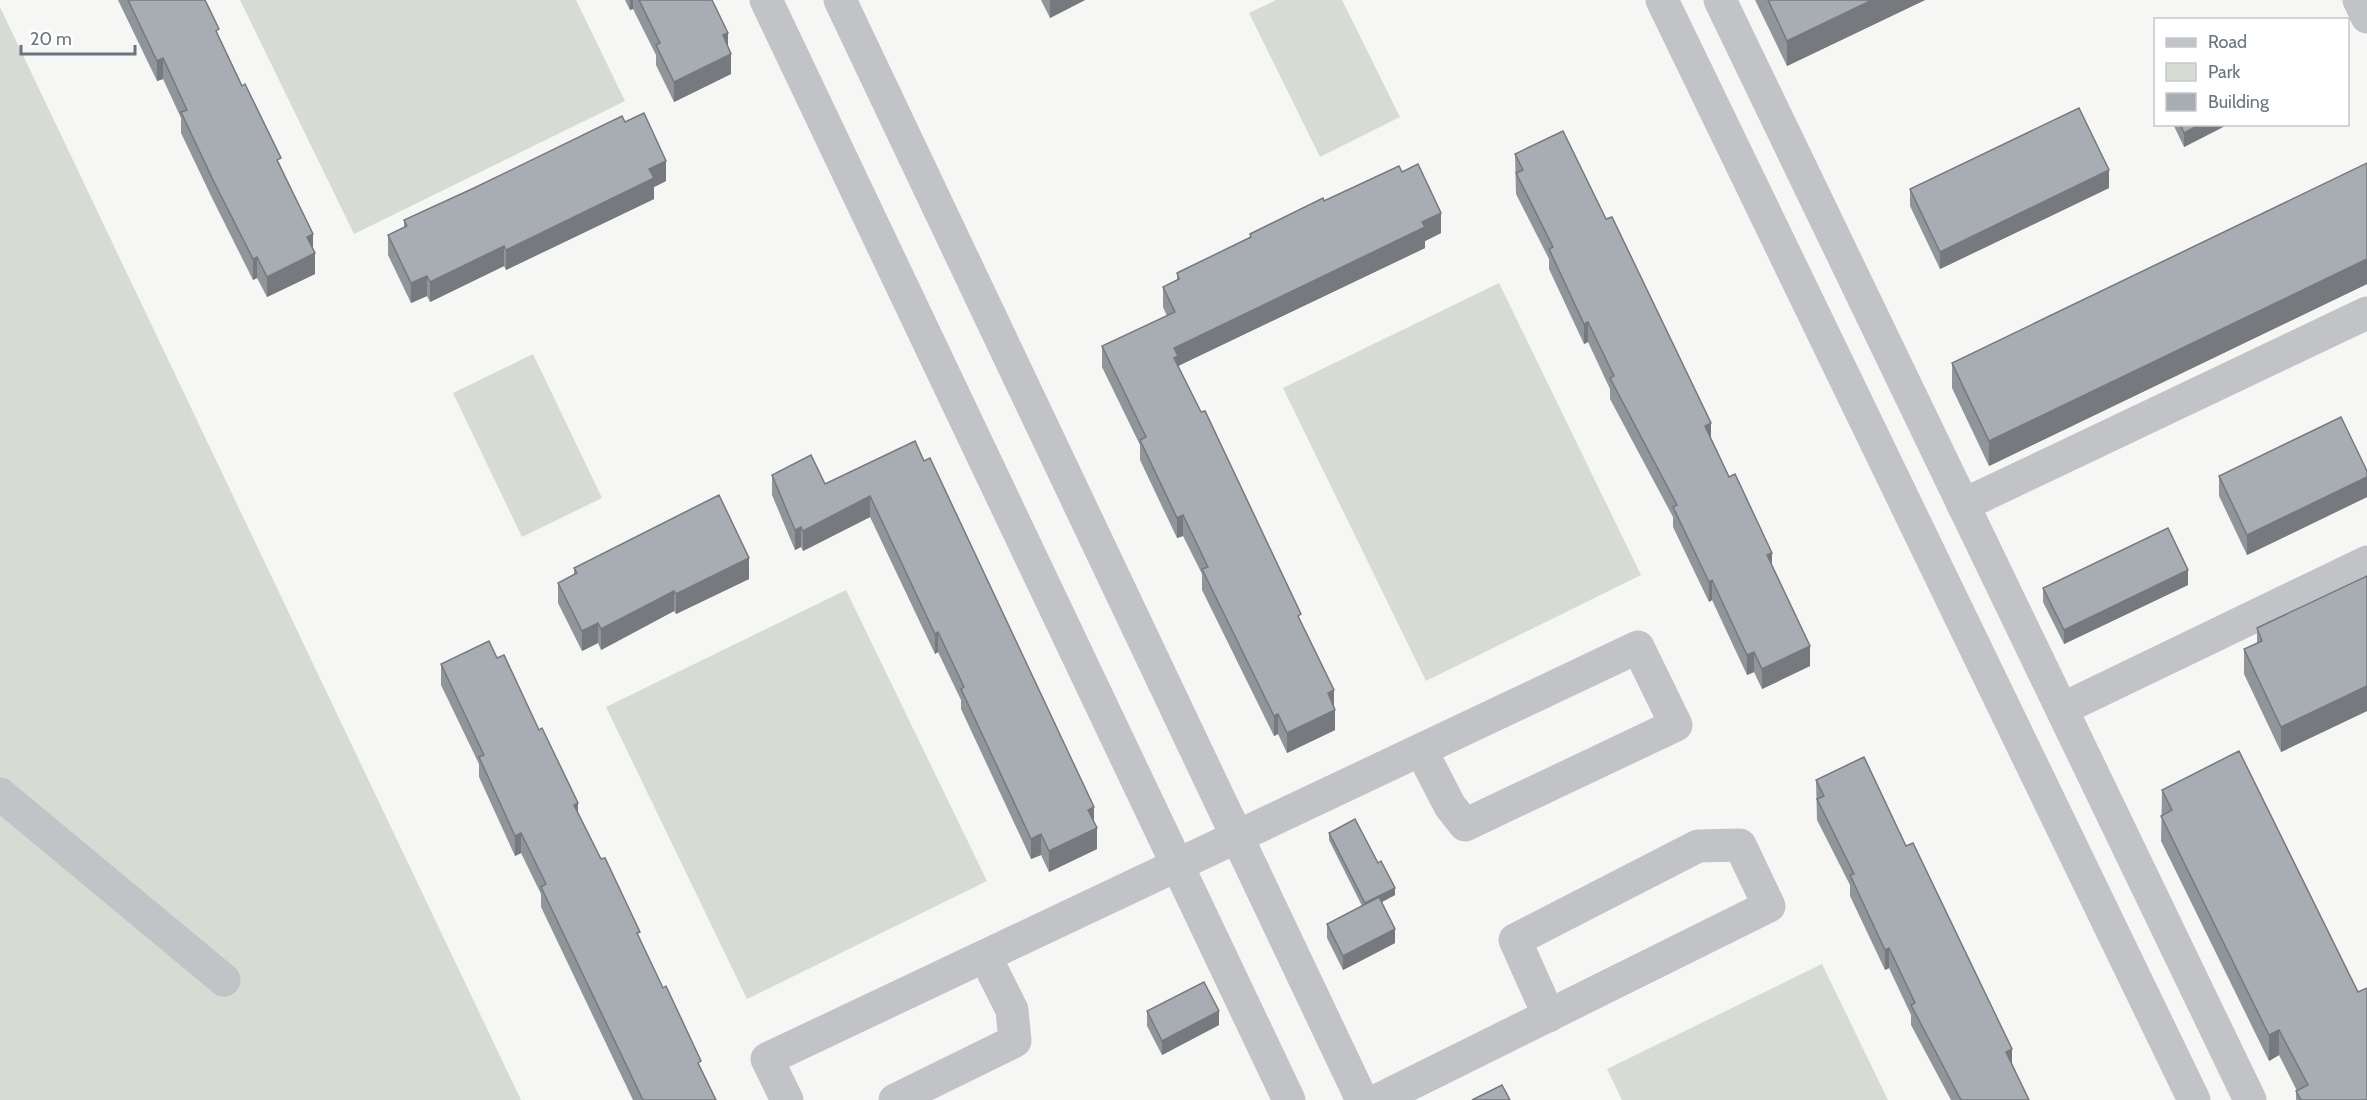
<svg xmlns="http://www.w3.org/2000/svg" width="2367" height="1100" viewBox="0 0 2367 1100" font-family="Cabin,sans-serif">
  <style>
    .green { fill: #d6dbd4 }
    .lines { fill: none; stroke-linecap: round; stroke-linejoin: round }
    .minor { stroke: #c1c3c7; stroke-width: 33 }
    .wall { fill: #90959a }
    .shaded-wall { fill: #76797d }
    .building { fill: #a8adb3; stroke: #76797d; stroke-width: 1.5 }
  </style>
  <rect width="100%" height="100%" fill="#f6f7f4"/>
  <g class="green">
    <path d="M 240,0 L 576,0 L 625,101 L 354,234 Z"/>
    <path d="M 1276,0 L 1342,0 L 1400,117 L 1320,157 L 1249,13 Z"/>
    <path d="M 0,7 L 521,1100 L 0,1100 Z"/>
    <path d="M 1499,283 L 1641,575 L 1426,681 L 1283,388 Z"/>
    <path d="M 533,354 L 602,498 L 522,537 L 453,393 Z"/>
    <path d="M 846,590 L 987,881 L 747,999 L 606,707 Z"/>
    <path d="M 1822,964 L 1888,1100 L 1622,1100 L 1607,1069 Z"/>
  </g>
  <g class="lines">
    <g class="minor">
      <path d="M 766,0 L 1289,1100"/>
      <path d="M 840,0 L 1362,1100"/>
      <path d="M 1662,0 L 2194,1100"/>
      <path d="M 1720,0 L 2250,1100"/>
      <path d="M 2359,0 L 2367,17"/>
      <path d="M 1963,505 L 2367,313"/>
      <path d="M 2062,709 L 2367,562"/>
      <path d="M 0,794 L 224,980"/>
      <path d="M 787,1100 L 767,1059 L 1638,647 L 1676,725 L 1465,825 L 1450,806 L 1421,750"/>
      <path d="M 895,1100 L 1015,1041 L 1012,1010 L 985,956"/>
      <path d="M 1378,1100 L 1769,906 L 1740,845 L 1698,846 L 1515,940 L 1549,1016"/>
    </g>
  </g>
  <g class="wall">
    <path d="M 118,0 L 205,0 L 219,37 L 281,167 L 313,250 L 315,274 L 267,297 L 257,278 L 253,280 L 213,200 L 181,133 L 181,118 L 163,79 L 157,81 Z"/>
    <path d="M 625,0 L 712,0 L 728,47 L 731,74 L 674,102 L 656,65 L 656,55 L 633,9 L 630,10 Z"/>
    <path d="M 1041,0 L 1085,0 L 1050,18 Z"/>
    <path d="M 1755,0 L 1925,0 L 1787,66 Z"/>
    <path d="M 625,122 L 666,181 L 654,187 L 654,199 L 506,270 L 504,266 L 430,302 L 427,296 L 411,303 L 388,255 L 388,235 L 404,227 L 404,220 Z"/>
    <path d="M 2173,124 L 2227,124 L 2227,125 L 2184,147 Z"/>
    <path d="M 1515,154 L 1711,438 L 1772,566 L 1810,666 L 1762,689 L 1754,672 L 1747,675 L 1712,600 L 1709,602 L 1673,527 L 1673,517 L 1610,399 L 1610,389 L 1588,342 L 1584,344 L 1549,269 L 1549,259 L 1516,194 Z"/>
    <path d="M 2367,163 L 2367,284 L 1989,466 L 1952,388 L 1952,363 Z"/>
    <path d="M 1402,172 L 1441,233 L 1425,241 L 1425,248 L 1178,366 L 1301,622 L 1334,706 L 1335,730 L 1287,753 L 1278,734 L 1274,736 L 1202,590 L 1202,574 L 1183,536 L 1177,538 L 1140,460 L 1140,445 L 1102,367 L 1102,346 L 1167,316 L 1163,307 L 1163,287 L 1177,280 L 1177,273 L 1250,238 L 1250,234 L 1324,201 Z"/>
    <path d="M 2109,188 L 1940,269 L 1910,206 L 1910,189 Z"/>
    <path d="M 915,441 L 1094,823 L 1097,849 L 1049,872 L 1041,855 L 1031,859 L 961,709 L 961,700 L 938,652 L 935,654 L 870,517 L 803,551 L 801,547 L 795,550 L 772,495 L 772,475 L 825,484 Z"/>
    <path d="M 2367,471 L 2367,497 L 2247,555 L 2219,496 L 2219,476 Z"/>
    <path d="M 574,568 L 749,579 L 676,614 L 674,611 L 601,650 L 598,643 L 582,651 L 558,603 L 558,583 L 574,575 Z"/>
    <path d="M 2367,576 L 2367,711 L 2281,752 L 2244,674 L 2244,649 L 2257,643 L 2257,628 Z"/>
    <path d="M 2188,585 L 2064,644 L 2043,602 L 2043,588 Z"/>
    <path d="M 497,658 L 578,813 L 716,1100 L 633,1100 L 541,907 L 541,894 L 521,853 L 515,856 L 479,777 L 479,764 L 441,685 L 441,664 Z"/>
    <path d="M 1816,780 L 2012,1065 L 2029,1100 L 1951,1100 L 1911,1025 L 1911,1015 L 1889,968 L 1885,970 L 1850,896 L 1850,885 L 1817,820 Z"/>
    <path d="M 2162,790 L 2367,1100 L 2296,1100 L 2296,1091 L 2297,1091 L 2279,1055 L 2269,1061 L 2161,841 Z"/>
    <path d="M 1329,833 L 1395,895 L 1382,902 L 1395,943 L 1343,970 L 1327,938 L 1327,924 L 1362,906 L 1329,840 Z"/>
    <path d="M 1147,1011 L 1219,1025 L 1162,1055 L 1147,1026 Z"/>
  </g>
  <g class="shaded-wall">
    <path d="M 630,0 L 633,0 L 633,9 L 630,10 Z"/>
    <path d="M 1050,0 L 1085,0 L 1050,18 Z"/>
    <path d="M 1872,0 L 1925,0 L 1787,66 L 1787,41 Z"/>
    <path d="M 728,33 L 728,53 L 723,35 Z"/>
    <path d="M 731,54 L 731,74 L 674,102 L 674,82 Z"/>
    <path d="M 163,58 L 163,79 L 157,81 L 157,61 Z"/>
    <path d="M 2201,124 L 2227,124 L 2227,125 L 2184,147 L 2184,133 Z"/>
    <path d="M 666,161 L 666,181 L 654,187 L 654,199 L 506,270 L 506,250 L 649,169 Z"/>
    <path d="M 2109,170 L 2109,188 L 1940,269 L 1940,252 Z"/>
    <path d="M 1441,213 L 1441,233 L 1425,241 L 1425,248 L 1178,366 L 1174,378 L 1174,348 Z"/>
    <path d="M 313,234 L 313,254 L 315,253 L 315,274 L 267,297 L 267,277 L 307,237 Z"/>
    <path d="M 504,246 L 504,266 L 430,302 L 430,282 Z"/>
    <path d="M 257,257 L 257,278 L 253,280 L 253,259 Z"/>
    <path d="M 2367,259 L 2367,284 L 1989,466 L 1989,441 Z"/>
    <path d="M 427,276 L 427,296 L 411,303 L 411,283 Z"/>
    <path d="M 1588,322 L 1588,342 L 1584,344 L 1584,324 Z"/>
    <path d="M 1711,423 L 1711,443 L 1705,426 Z"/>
    <path d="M 2367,477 L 2367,497 L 2247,555 L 2247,535 Z"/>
    <path d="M 870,496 L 870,517 L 803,551 L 803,531 Z"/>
    <path d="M 1183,515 L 1183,536 L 1177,538 L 1177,518 Z"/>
    <path d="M 801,527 L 801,547 L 795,550 L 795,530 Z"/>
    <path d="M 1772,553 L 1772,573 L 1767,555 Z"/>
    <path d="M 749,558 L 749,579 L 676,614 L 676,594 Z"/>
    <path d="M 2188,570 L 2188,585 L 2064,644 L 2064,630 Z"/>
    <path d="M 1712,580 L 1712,600 L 1709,602 L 1709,582 Z"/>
    <path d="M 674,591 L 674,611 L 601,650 L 601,629 Z"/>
    <path d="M 598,623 L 598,643 L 582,651 L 582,631 Z"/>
    <path d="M 938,632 L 938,652 L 935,654 L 935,634 Z"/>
    <path d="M 1810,646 L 1810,666 L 1762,689 L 1762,669 Z"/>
    <path d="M 1754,652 L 1754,672 L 1747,675 L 1747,655 Z"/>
    <path d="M 2367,686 L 2367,711 L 2281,752 L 2281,727 Z"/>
    <path d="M 1334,690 L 1334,711 L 1335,710 L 1335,730 L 1287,753 L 1287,733 L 1328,693 Z"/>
    <path d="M 1278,714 L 1278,734 L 1274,736 L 1274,716 Z"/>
    <path d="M 578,803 L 578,823 L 574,805 Z"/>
    <path d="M 1094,807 L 1094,827 L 1088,810 Z"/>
    <path d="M 1097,828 L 1097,849 L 1049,872 L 1049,851 Z"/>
    <path d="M 521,833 L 521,853 L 515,856 L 515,836 Z"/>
    <path d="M 1041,834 L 1041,855 L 1031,859 L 1031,839 Z"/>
    <path d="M 1395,888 L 1395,895 L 1365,911 L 1365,903 Z"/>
    <path d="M 1395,929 L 1395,943 L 1343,970 L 1343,956 Z"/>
    <path d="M 1889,948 L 1889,968 L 1885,970 L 1885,950 Z"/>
    <path d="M 1219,1011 L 1219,1025 L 1162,1055 L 1162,1041 Z"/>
    <path d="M 2279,1030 L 2279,1055 L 2269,1061 L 2269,1035 Z"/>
    <path d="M 2012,1049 L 2012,1070 L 2006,1052 Z"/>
  </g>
  <g class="building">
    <path d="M 128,0 L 205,0 L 219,29 L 216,31 L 242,86 L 245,84 L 281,158 L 277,160 L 313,234 L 307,237 L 315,253 L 267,277 L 257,257 L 253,259 L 213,180 L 181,112 L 187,110 L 163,58 L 157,61 Z"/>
    <path d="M 639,0 L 712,0 L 728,33 L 723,35 L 731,54 L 674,82 L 656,45 L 660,43 Z"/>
    <path d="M 1768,0 L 1872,0 L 1787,41 Z"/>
    <path d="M 2079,108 L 2109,170 L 1940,252 L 1910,189 Z"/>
    <path d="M 644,113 L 666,161 L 649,169 L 654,178 L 506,250 L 504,246 L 430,282 L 427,276 L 411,283 L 388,235 L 407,226 L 404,220 L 474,188 L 622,116 L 625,122 Z"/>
    <path d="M 2180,124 L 2201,124 L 2184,133 Z"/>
    <path d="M 1563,131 L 1606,219 L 1612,217 L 1711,423 L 1705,426 L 1729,477 L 1735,474 L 1772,553 L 1767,555 L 1810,646 L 1762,669 L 1754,652 L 1747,655 L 1712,580 L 1709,582 L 1673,507 L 1677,505 L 1610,378 L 1614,376 L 1588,322 L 1584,324 L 1549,249 L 1553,247 L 1516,173 L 1523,170 L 1515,154 Z"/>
    <path d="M 2367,163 L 2367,259 L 1989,441 L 1952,363 Z"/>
    <path d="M 1418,164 L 1441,213 L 1422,222 L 1425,227 L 1174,348 L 1178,356 L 1174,358 L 1201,412 L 1205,411 L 1301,614 L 1298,616 L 1334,690 L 1328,693 L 1335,710 L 1287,733 L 1278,714 L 1274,716 L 1202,569 L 1208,567 L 1183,515 L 1177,518 L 1140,440 L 1146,437 L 1102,346 L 1175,312 L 1163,287 L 1179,279 L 1177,273 L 1251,237 L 1250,234 L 1323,198 L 1324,201 L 1399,166 L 1402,172 Z"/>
    <path d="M 2341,417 L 2367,471 L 2367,477 L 2247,535 L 2219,476 Z"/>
    <path d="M 915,441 L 924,461 L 930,458 L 1094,807 L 1088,810 L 1097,828 L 1049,851 L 1041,834 L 1031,839 L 961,689 L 964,687 L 938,632 L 935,634 L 870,496 L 803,531 L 801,527 L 795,530 L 772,475 L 811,455 L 825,484 Z"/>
    <path d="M 719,495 L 749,558 L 676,594 L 674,591 L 601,629 L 598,623 L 582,631 L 558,583 L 577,573 L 574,568 Z"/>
    <path d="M 2168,528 L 2188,570 L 2064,630 L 2043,588 Z"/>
    <path d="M 2367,576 L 2367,686 L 2281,727 L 2244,649 L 2262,641 L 2257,628 Z"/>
    <path d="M 489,641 L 497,658 L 504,655 L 539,730 L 542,728 L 578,803 L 574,805 L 601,859 L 605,858 L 640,932 L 637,933 L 663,988 L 666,986 L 701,1061 L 698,1063 L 716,1100 L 643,1100 L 541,887 L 546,884 L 521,833 L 515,836 L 479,757 L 484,755 L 441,664 Z"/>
    <path d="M 2239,751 L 2358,992 L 2367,988 L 2367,1100 L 2301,1100 L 2296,1091 L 2308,1085 L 2279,1030 L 2269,1035 L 2161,816 L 2172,810 L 2162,790 Z"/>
    <path d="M 1864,757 L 1906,846 L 1913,843 L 2012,1049 L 2006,1052 L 2029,1100 L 1961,1100 L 1911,1005 L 1915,1003 L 1889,948 L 1885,950 L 1850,875 L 1854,874 L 1817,799 L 1824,796 L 1816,780 Z"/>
    <path d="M 1355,819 L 1378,863 L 1381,861 L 1395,888 L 1365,903 L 1329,833 Z"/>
    <path d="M 1379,897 L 1395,929 L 1343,956 L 1327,924 Z"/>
    <path d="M 1204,982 L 1219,1011 L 1162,1041 L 1147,1011 Z"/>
    <path d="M 1502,1085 L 1510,1100 L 1472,1100 Z"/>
  </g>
  <rect x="2154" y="18" width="195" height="108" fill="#ffffff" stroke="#c3c8cd" stroke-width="1.5"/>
  <rect x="2166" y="38" width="30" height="9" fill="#c1c3c7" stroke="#c3c8cd" stroke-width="1.5"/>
  <text x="2208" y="48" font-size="18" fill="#6a7581">Road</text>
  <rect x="2166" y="63" width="30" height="18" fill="#d6dbd4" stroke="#c3c8cd" stroke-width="1.5"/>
  <text x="2208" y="78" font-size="18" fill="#6a7581">Park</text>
  <rect x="2166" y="93" width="30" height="18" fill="#a8adb3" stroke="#c3c8cd" stroke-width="1.5"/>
  <text x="2208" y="108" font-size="18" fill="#6a7581">Building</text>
  <path d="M21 45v9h114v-9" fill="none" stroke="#6a7581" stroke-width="3"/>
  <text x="30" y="45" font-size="18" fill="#6a7581" stroke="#ffffff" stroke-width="4.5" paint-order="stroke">20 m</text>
</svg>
